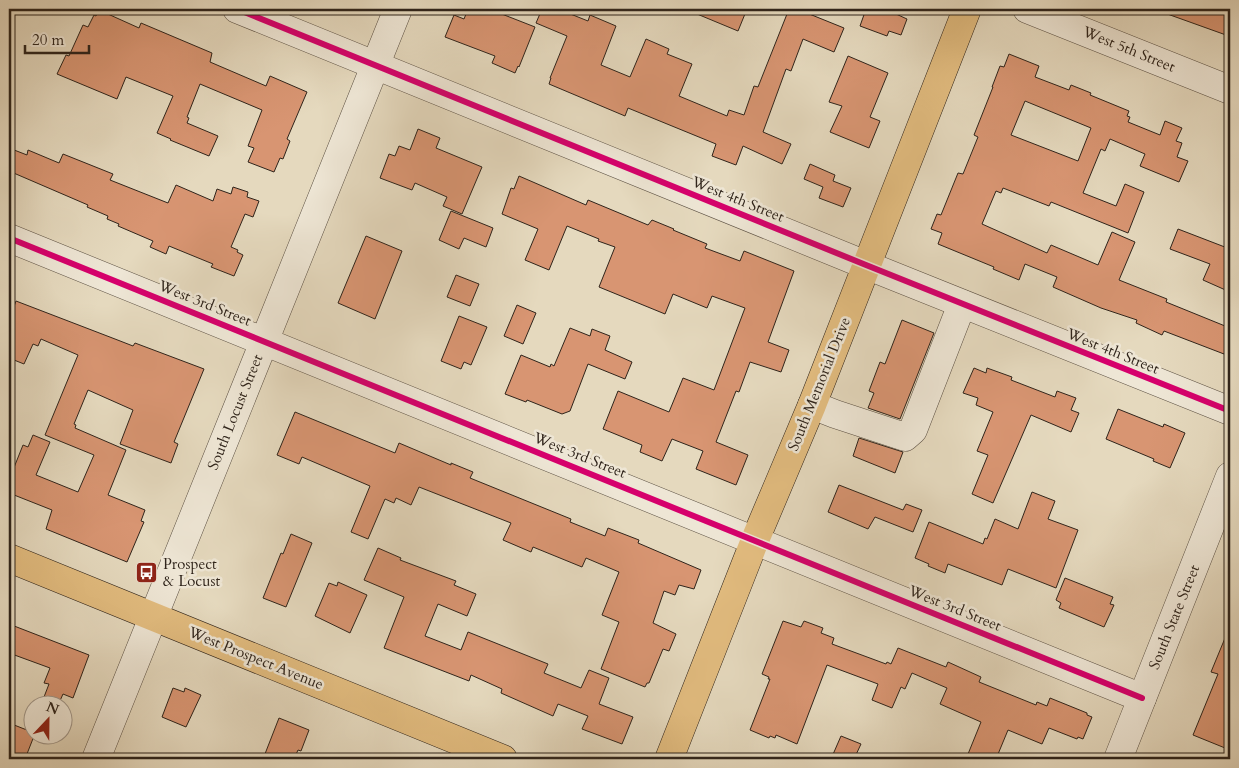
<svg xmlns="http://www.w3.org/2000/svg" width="1239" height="768" viewBox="0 0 1239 768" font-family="Cardo,serif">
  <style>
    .building { fill: #d89572; stroke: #2f241b; fill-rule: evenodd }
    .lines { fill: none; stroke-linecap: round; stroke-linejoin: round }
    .minor-casing { stroke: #5c5144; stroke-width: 29 }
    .major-casing { stroke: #2f241b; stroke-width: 29 }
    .minor { stroke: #eee6d5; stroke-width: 28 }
    .major { stroke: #e2bc7f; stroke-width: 28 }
    .cycleway-casing { stroke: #eee6d5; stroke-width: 9 }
    .cycleway { stroke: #d6006c; stroke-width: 6 }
    .labels { text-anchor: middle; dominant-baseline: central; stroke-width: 5; stroke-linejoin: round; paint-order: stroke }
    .street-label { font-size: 15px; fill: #2f241b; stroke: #eee6d5 }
    .poi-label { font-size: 15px; fill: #2f241b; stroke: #eee6d5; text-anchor: start }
  </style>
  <rect width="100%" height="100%" fill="#e5d9be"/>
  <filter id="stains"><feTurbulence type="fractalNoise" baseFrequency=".004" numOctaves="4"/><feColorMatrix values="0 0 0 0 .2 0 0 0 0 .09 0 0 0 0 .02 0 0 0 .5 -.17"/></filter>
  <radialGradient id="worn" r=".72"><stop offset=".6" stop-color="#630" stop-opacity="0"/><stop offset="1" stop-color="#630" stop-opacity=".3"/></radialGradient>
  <g class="building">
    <path d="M 468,9 L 489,9 L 535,27 L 519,67 L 518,66 L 515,73 L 492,63 L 495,56 L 445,37 L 454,15 L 464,19 Z"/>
    <path d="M 542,9 L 558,9 L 588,21 L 590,15 L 616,26 L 601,65 L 630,77 L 646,39 L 669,49 L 667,54 L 692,64 L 679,96 L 727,116 L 729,110 L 744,115 L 754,86 L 758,87 L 789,9 L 797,9 L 844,28 L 834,52 L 803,39 L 791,71 L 786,69 L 763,132 L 791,144 L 782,164 L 743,146 L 736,165 L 712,156 L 716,144 L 628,108 L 625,116 L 549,84 L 551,78 L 550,78 L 567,36 L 536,23 Z"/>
    <path d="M 685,9 L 747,9 L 738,31 Z"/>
    <path d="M 866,9 L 898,9 L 896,14 L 907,19 L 901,35 L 889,31 L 887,36 L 860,26 Z"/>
    <path d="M 1160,9 L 1230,9 L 1230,22 L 1226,35 L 1159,11 Z"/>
    <path d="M 99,10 L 139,28 L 141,23 L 212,53 L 210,62 L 266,86 L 270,76 L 307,92 L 287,139 L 290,141 L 283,159 L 280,158 L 274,172 L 248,162 L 254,148 L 248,146 L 262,110 L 200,84 L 187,117 L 189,118 L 187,123 L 218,136 L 209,156 L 170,140 L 171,139 L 157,133 L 173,96 L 126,77 L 117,99 L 57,74 L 66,55 L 69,56 L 83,25 L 88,27 L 94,15 L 96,16 Z"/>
    <path d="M 1009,54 L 1039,66 L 1035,77 L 1069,90 L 1071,85 L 1091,93 L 1090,95 L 1129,111 L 1127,116 L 1130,117 L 1128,122 L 1160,135 L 1165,121 L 1182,128 L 1176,141 L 1182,143 L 1177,157 L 1188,161 L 1179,182 L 1140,166 L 1145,154 L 1110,139 L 1105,151 L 1101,149 L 1083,193 L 1116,206 L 1125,184 L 1144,192 L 1128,233 L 1051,202 L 1049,206 L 1003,188 L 1001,193 L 996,191 L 982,224 L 1047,253 L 1051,245 L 1098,265 L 1112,232 L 1135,242 L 1119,280 L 1167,299 L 1166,302 L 1230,328 L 1230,337 L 1224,354 L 1164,331 L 1162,335 L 1136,323 L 1137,320 L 1101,308 L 1053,287 L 1057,277 L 1025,264 L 1019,280 L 993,269 L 994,267 L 938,244 L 942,233 L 931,229 L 937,214 L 941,215 L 958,173 L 963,174 L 978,137 L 974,135 L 993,87 L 992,87 L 1000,66 L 1004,67 ZM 1025,101 L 1091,128 L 1078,161 L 1011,135 Z"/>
    <path d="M 848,56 L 888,73 L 870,117 L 880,121 L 869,148 L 830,132 L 842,106 L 829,102 Z"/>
    <path d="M 418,129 L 440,138 L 436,148 L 482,167 L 462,214 L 443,206 L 447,197 L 415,183 L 412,190 L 380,178 L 389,154 L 395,156 L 399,146 L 410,150 Z"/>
    <path d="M 9,148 L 27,155 L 28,150 L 59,163 L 63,154 L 113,174 L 110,180 L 168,203 L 176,185 L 213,201 L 217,189 L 231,194 L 233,187 L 248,192 L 247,197 L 259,201 L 253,217 L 245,214 L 231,247 L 238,250 L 237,252 L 243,255 L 234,276 L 211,267 L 213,264 L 169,246 L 166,254 L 150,247 L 153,241 L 118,226 L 119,224 L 107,219 L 108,216 L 87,207 L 88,205 L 9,171 Z"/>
    <path d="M 810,164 L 835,175 L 833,181 L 851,188 L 843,207 L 819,198 L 823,187 L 804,179 Z"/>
    <path d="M 519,176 L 586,205 L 588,200 L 648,225 L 652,220 L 674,229 L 673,230 L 707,244 L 705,248 L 740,261 L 744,251 L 794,271 L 768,342 L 789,350 L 781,372 L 750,362 L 739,392 L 736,391 L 716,442 L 748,455 L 736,485 L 696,469 L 703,451 L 672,439 L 662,461 L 640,452 L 642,445 L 603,429 L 618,391 L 669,412 L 683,378 L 714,390 L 745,308 L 712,296 L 707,308 L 673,294 L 665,314 L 599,287 L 615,247 L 598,241 L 599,239 L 567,226 L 549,270 L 525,260 L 538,229 L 502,214 L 511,188 L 514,189 Z"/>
    <path d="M 451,211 L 493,228 L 486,247 L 464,238 L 459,249 L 439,240 Z"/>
    <path d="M 1178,229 L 1230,249 L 1230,292 L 1203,280 L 1210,264 L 1170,249 Z"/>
    <path d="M 366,236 L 402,251 L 375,319 L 338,303 Z"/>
    <path d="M 456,275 L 479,284 L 470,306 L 447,297 Z"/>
    <path d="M 16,301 L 115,339 L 133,346 L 135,343 L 204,369 L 174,442 L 178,444 L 171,463 L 120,444 L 133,410 L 88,390 L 74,424 L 76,425 L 75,428 L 126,450 L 108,495 L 145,510 L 141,521 L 144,522 L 127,562 L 46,529 L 52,510 L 9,493 L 9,480 L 23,445 L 28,447 L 33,435 L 50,442 L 36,475 L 78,492 L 94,455 L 45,435 L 78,355 L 41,339 L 38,346 L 33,344 L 24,364 L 9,358 L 9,320 Z"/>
    <path d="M 517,305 L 536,313 L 523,344 L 504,336 Z"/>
    <path d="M 459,316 L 487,327 L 471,365 L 464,362 L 461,369 L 441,361 Z"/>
    <path d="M 902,320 L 934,333 L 900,419 L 868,408 L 874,393 L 869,391 L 880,362 L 885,364 Z"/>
    <path d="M 570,328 L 590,336 L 592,329 L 610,336 L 605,350 L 632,362 L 625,379 L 588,364 L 570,411 L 562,414 L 527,400 L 526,402 L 505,394 L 521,355 L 550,367 L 551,364 L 554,366 Z"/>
    <path d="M 974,368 L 986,373 L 987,368 L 1012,377 L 1011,380 L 1055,397 L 1057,391 L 1076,398 L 1071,410 L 1079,413 L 1071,432 L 1031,415 L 993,503 L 972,494 L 988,455 L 977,451 L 993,412 L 976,405 L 978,398 L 963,393 Z"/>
    <path d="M 1118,409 L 1163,427 L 1164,424 L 1185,433 L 1170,468 L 1153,461 L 1154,459 L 1106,439 Z"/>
    <path d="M 295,412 L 395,453 L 399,443 L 451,465 L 451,463 L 473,472 L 470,478 L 571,519 L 570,522 L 605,536 L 608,528 L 639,540 L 638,543 L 701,570 L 694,589 L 679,585 L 675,595 L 664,591 L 653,623 L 676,634 L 669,651 L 663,649 L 649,683 L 647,683 L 645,687 L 601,669 L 619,622 L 602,615 L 619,572 L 586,558 L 582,567 L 533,547 L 531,552 L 503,540 L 511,523 L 419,487 L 411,505 L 396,498 L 394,503 L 385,499 L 368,539 L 351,532 L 370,486 L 302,457 L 299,464 L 277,455 Z"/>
    <path d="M 859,438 L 903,452 L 895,473 L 853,456 Z"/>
    <path d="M 839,485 L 903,510 L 906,504 L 922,510 L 913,532 L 875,517 L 868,529 L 828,512 Z"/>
    <path d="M 1032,492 L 1055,501 L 1048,519 L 1078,530 L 1056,588 L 1008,569 L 1002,585 L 948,564 L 945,573 L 928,566 L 929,564 L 915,558 L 929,522 L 983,544 L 985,538 L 987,539 L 995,519 L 1018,529 Z"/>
    <path d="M 291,534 L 312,543 L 286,607 L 263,598 L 281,553 L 283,554 Z"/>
    <path d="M 378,548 L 401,558 L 400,560 L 456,581 L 454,585 L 476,594 L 467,616 L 438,604 L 425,636 L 461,650 L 468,632 L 548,664 L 544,673 L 581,688 L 589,670 L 609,678 L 599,704 L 633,717 L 622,744 L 582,729 L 588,716 L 558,704 L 553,716 L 501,693 L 502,689 L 471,675 L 469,681 L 384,648 L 404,597 L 364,580 Z"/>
    <path d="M 1065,578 L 1113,597 L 1110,604 L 1114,605 L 1104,627 L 1059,608 L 1061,603 L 1056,600 Z"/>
    <path d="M 338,582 L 367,595 L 350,633 L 315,616 L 329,583 L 337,586 Z"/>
    <path d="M 783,621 L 801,627 L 804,621 L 823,628 L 821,633 L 834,638 L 832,644 L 886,664 L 887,662 L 891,664 L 898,648 L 946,667 L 948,662 L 981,677 L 979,682 L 1036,705 L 1037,702 L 1047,706 L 1050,698 L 1087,713 L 1087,715 L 1092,717 L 1083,739 L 1078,737 L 1077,739 L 1049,728 L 1042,744 L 1008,730 L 996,759 L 966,759 L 981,722 L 940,704 L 947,688 L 912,673 L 905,689 L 901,687 L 892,708 L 872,700 L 878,684 L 827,665 L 797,744 L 776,735 L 775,738 L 770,736 L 769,738 L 750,730 L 770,679 L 768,679 L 769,677 L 762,674 Z"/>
    <path d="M 9,624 L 89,655 L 73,698 L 63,694 L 59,703 L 44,697 L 49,684 L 44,683 L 50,668 L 9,653 Z"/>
    <path d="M 1230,626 L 1230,750 L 1193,735 L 1218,674 L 1211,672 Z"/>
    <path d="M 173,688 L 184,692 L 185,688 L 201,695 L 186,727 L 162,717 Z"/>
    <path d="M 279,718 L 309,730 L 301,751 L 298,750 L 294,759 L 263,759 Z"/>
    <path d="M 9,723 L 32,732 L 32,736 L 34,736 L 25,759 L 9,759 Z"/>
    <path d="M 841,736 L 861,744 L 854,759 L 831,759 Z"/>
  </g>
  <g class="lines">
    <defs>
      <g id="minor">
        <path d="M 237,9 L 866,265 L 1230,411"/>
        <path d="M 1027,9 L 1230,90"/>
        <path d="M 9,238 L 1142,698"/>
        <path d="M 812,405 L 835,414 L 905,437 L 913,430 L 962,304"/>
        <path d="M 96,759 L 398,9"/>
        <path d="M 1118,759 L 1230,476"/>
      </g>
      <g id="major">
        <path d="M 9,558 L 503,759"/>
        <path d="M 669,759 L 755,540 L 812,405 L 967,9"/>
      </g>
    </defs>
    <use href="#minor" class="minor-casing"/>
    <use href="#major" class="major-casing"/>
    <use href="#minor" class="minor"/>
    <use href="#major" class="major"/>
    <defs>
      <g id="cycleway">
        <path d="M 237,9 L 866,265 L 1230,411"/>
        <path d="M 9,238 L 1142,698"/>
      </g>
    </defs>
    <use href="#cycleway" class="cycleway-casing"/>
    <use href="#cycleway" class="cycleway"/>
  </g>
  <defs>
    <symbol id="bus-square" viewBox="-11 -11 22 22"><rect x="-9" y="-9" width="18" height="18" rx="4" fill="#8f2418" stroke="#eee6d5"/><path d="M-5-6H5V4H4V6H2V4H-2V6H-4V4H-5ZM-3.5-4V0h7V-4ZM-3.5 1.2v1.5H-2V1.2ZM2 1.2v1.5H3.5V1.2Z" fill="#fff"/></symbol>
  </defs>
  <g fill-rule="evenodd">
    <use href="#bus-square" x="134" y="560" width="25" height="25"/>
  </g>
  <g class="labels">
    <g class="street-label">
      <text transform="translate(1129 49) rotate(22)">West 5th Street</text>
      <text transform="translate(738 199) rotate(22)">West 4th Street</text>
      <text transform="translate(205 303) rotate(22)">West 3rd Street</text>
      <text transform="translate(1113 351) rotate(22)">West 4th Street</text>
      <text transform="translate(819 384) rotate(-68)">South Memorial Drive</text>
      <text transform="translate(235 412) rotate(-68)">South Locust Street</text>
      <text transform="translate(580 455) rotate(22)">West 3rd Street</text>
      <text transform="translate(955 608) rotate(22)">West 3rd Street</text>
      <text transform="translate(1174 617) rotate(-68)">South State Street</text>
      <text transform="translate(256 658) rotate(22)">West Prospect Avenue</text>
    </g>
    <g class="poi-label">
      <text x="163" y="564">Prospect<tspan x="163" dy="17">&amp; Locust</tspan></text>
    </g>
  </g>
  <rect width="1239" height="768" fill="none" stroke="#e5d9be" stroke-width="30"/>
  <rect x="10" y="10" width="1219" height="748" fill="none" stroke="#2f241b" stroke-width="2.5"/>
  <rect x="15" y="15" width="1209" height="738" fill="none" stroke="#2f241b"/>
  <g transform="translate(48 720) rotate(22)"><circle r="24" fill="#eee6d5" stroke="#a2988b"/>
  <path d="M0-4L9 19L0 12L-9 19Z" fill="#8f2418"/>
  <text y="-8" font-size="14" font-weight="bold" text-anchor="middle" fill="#2f241b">N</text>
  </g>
  <path d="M25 45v8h64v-8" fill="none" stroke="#2f241b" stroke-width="2.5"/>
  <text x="32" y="45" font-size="15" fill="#2f241b" stroke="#eee6d5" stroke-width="4" paint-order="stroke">20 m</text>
  <rect width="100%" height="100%" filter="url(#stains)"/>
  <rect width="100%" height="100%" fill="url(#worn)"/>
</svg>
